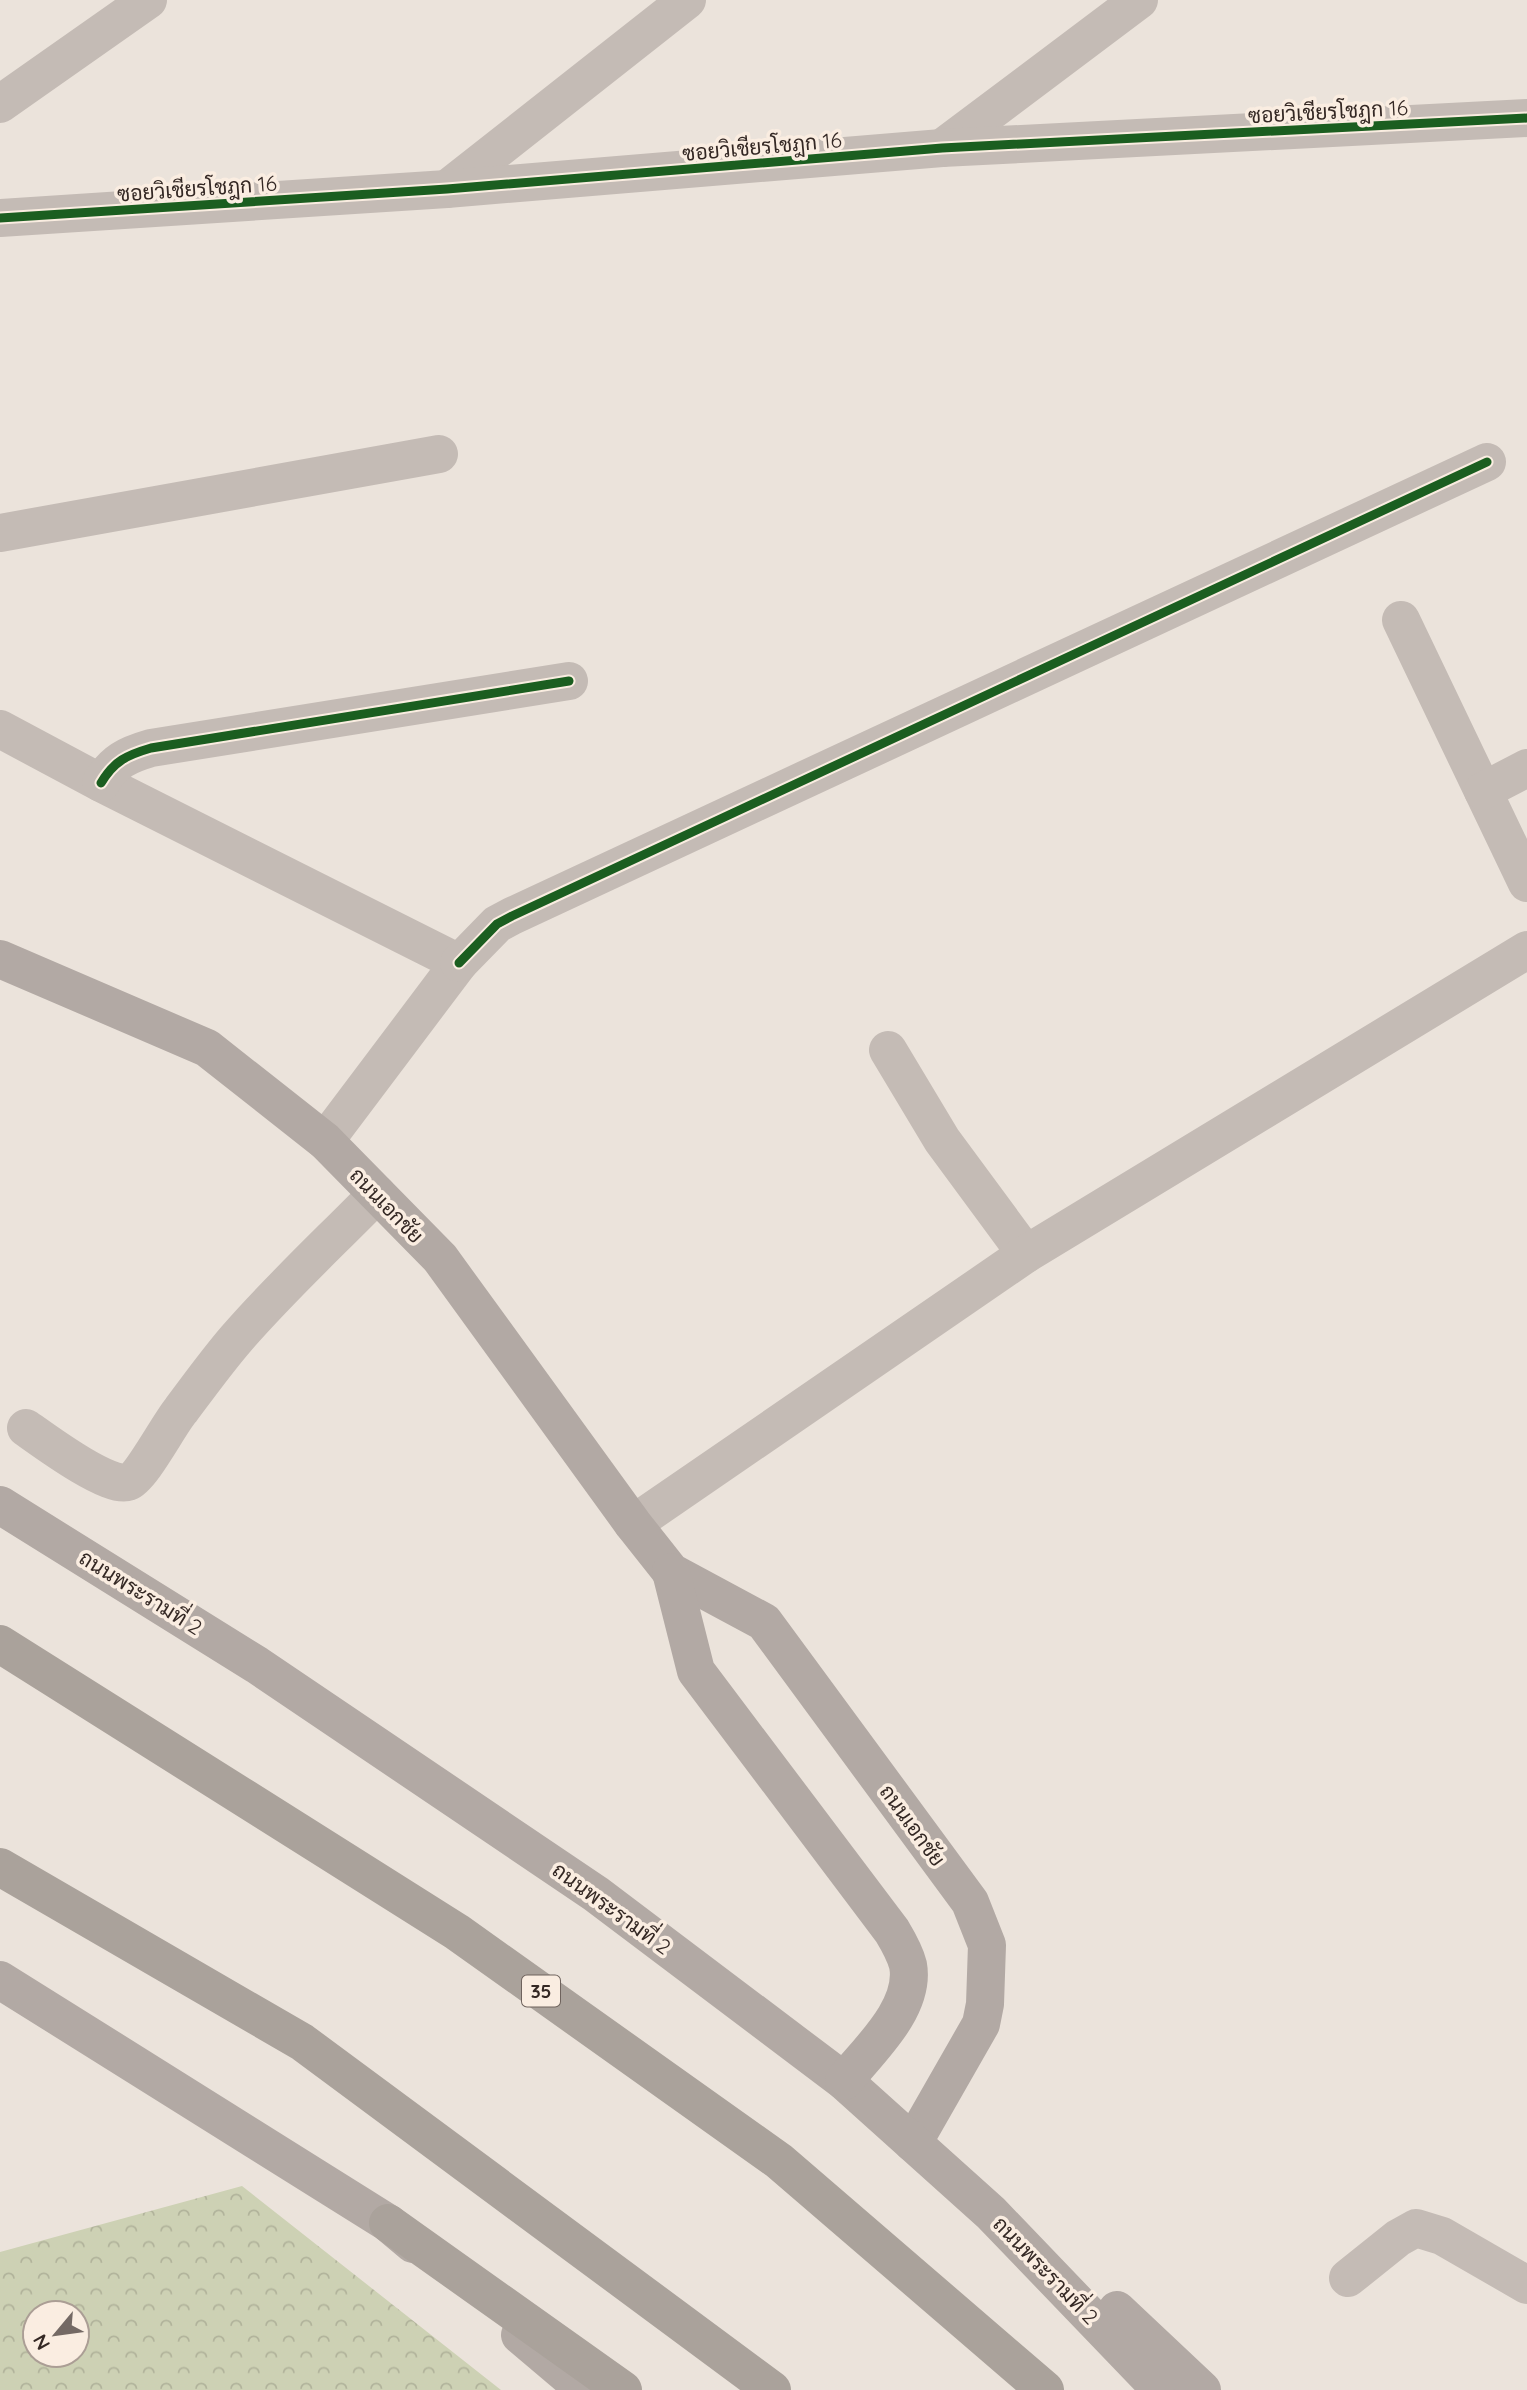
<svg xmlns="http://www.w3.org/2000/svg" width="1527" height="2390" viewBox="0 0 1527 2390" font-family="Quicksand,Sarabun,sans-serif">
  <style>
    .forest { fill: url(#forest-crowns); fill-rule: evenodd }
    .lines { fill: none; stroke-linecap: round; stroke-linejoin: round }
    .minor { stroke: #c4bbb5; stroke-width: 38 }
    .major { stroke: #b2a9a4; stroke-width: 38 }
    .highway { stroke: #aaa29b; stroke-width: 38 }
    .cycleway-casing { stroke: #faede1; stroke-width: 13 }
    .cycleway { stroke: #1b5e20; stroke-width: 9 }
    .labels { text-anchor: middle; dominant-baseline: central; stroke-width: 7; stroke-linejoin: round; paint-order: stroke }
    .shield { fill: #faede1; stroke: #6f635d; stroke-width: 2 }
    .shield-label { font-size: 19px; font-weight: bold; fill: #342824 }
    .street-label { font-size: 21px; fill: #342824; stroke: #faede1 }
  </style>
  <defs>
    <pattern id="forest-crowns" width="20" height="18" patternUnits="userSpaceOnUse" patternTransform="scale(1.75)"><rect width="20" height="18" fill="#cdd1b4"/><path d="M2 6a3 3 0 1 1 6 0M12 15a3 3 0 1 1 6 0" fill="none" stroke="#b1b39b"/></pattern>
  </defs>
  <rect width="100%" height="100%" fill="#ebe3db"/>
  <path class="forest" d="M 242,2186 L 501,2390 L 0,2390 L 0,2252 ZM 35,2313 L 77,2313 L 77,2355 L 35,2355 Z"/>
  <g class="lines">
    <g class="minor">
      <path d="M 0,104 L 148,0"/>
      <path d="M 942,148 L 1139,0"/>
      <path d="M 447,189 L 687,0"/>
      <path d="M 0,218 L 447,189 L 942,148 L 1527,118"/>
      <path d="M 0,533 L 439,454"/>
      <path d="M 1401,620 L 1527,883"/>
      <path d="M 0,729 L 101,783 L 459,963 L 325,1141"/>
      <path d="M 101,783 C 114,761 127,755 151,748 L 569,681"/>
      <path d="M 1483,791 L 1527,768"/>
      <path d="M 459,963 L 497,924 L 512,916 L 1487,462"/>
      <path d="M 888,1050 L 942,1140 L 1026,1254"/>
      <path d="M 26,1428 C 43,1440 109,1489 128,1482 C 142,1477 169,1424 181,1410 C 199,1386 217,1361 236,1339 C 280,1288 330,1242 377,1194"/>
      <path d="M 633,1524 L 1026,1254 L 1527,950"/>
      <path d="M 1348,2278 L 1398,2238 L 1416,2228 L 1442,2236 L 1527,2285"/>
    </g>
    <g class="major">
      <path d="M 0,959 L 207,1048 L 325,1141 L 440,1258 L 633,1524 L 671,1572 L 764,1622 L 970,1902 L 987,1945 L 985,2004 L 981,2024 L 913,2143"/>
      <path d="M 0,1505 L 257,1665 L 596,1894 L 844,2081 L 991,2213 L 1161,2390"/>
      <path d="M 671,1572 L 696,1671 L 892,1931 C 898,1941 905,1953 908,1965 C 916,2008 869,2050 844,2081"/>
      <path d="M 0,1980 L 388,2223 L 413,2244"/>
      <path d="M 1117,2310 L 1202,2390"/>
      <path d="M 520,2335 L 585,2390"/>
    </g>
    <g class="highway">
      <path d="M 0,1644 L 457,1932 L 779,2161 L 1045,2390"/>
      <path d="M 0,1867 L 302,2042 L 772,2390"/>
      <path d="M 388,2223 L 623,2390"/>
    </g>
    <defs>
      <g id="cycleway">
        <path d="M 0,218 L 447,189 L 942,148 L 1527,118"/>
        <path d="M 101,783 C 114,761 127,755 151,748 L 569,681"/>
        <path d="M 459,963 L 497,924 L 512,916 L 1487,462"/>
      </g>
    </defs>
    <use href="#cycleway" class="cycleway-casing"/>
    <use href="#cycleway" class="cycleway"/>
  </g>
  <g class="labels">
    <rect class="shield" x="522" y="1975.5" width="38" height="31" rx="5"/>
    <g class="shield-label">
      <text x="541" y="1991">35</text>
    </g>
    <g class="street-label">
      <text transform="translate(1328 111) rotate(-3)">ซอยวิเชียรโชฎก 16</text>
      <text transform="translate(762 146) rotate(-5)">ซอยวิเชียรโชฎก 16</text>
      <text transform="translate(197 188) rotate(-4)">ซอยวิเชียรโชฎก 16</text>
      <text transform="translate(387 1205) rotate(46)">ถนนเอกชัย</text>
      <text transform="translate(141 1592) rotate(32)">ถนนพระรามที่ 2</text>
      <text transform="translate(913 1825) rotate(54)">ถนนเอกชัย</text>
      <text transform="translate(612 1908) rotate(36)">ถนนพระรามที่ 2</text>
      <text transform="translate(1046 2270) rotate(46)">ถนนพระรามที่ 2</text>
    </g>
  </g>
  <g transform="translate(56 2334) rotate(241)"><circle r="33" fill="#faede1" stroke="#ab9e95" stroke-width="2"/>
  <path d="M0-5L12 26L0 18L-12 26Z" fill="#746964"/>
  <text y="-10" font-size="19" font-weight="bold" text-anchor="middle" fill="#342824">N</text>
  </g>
</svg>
